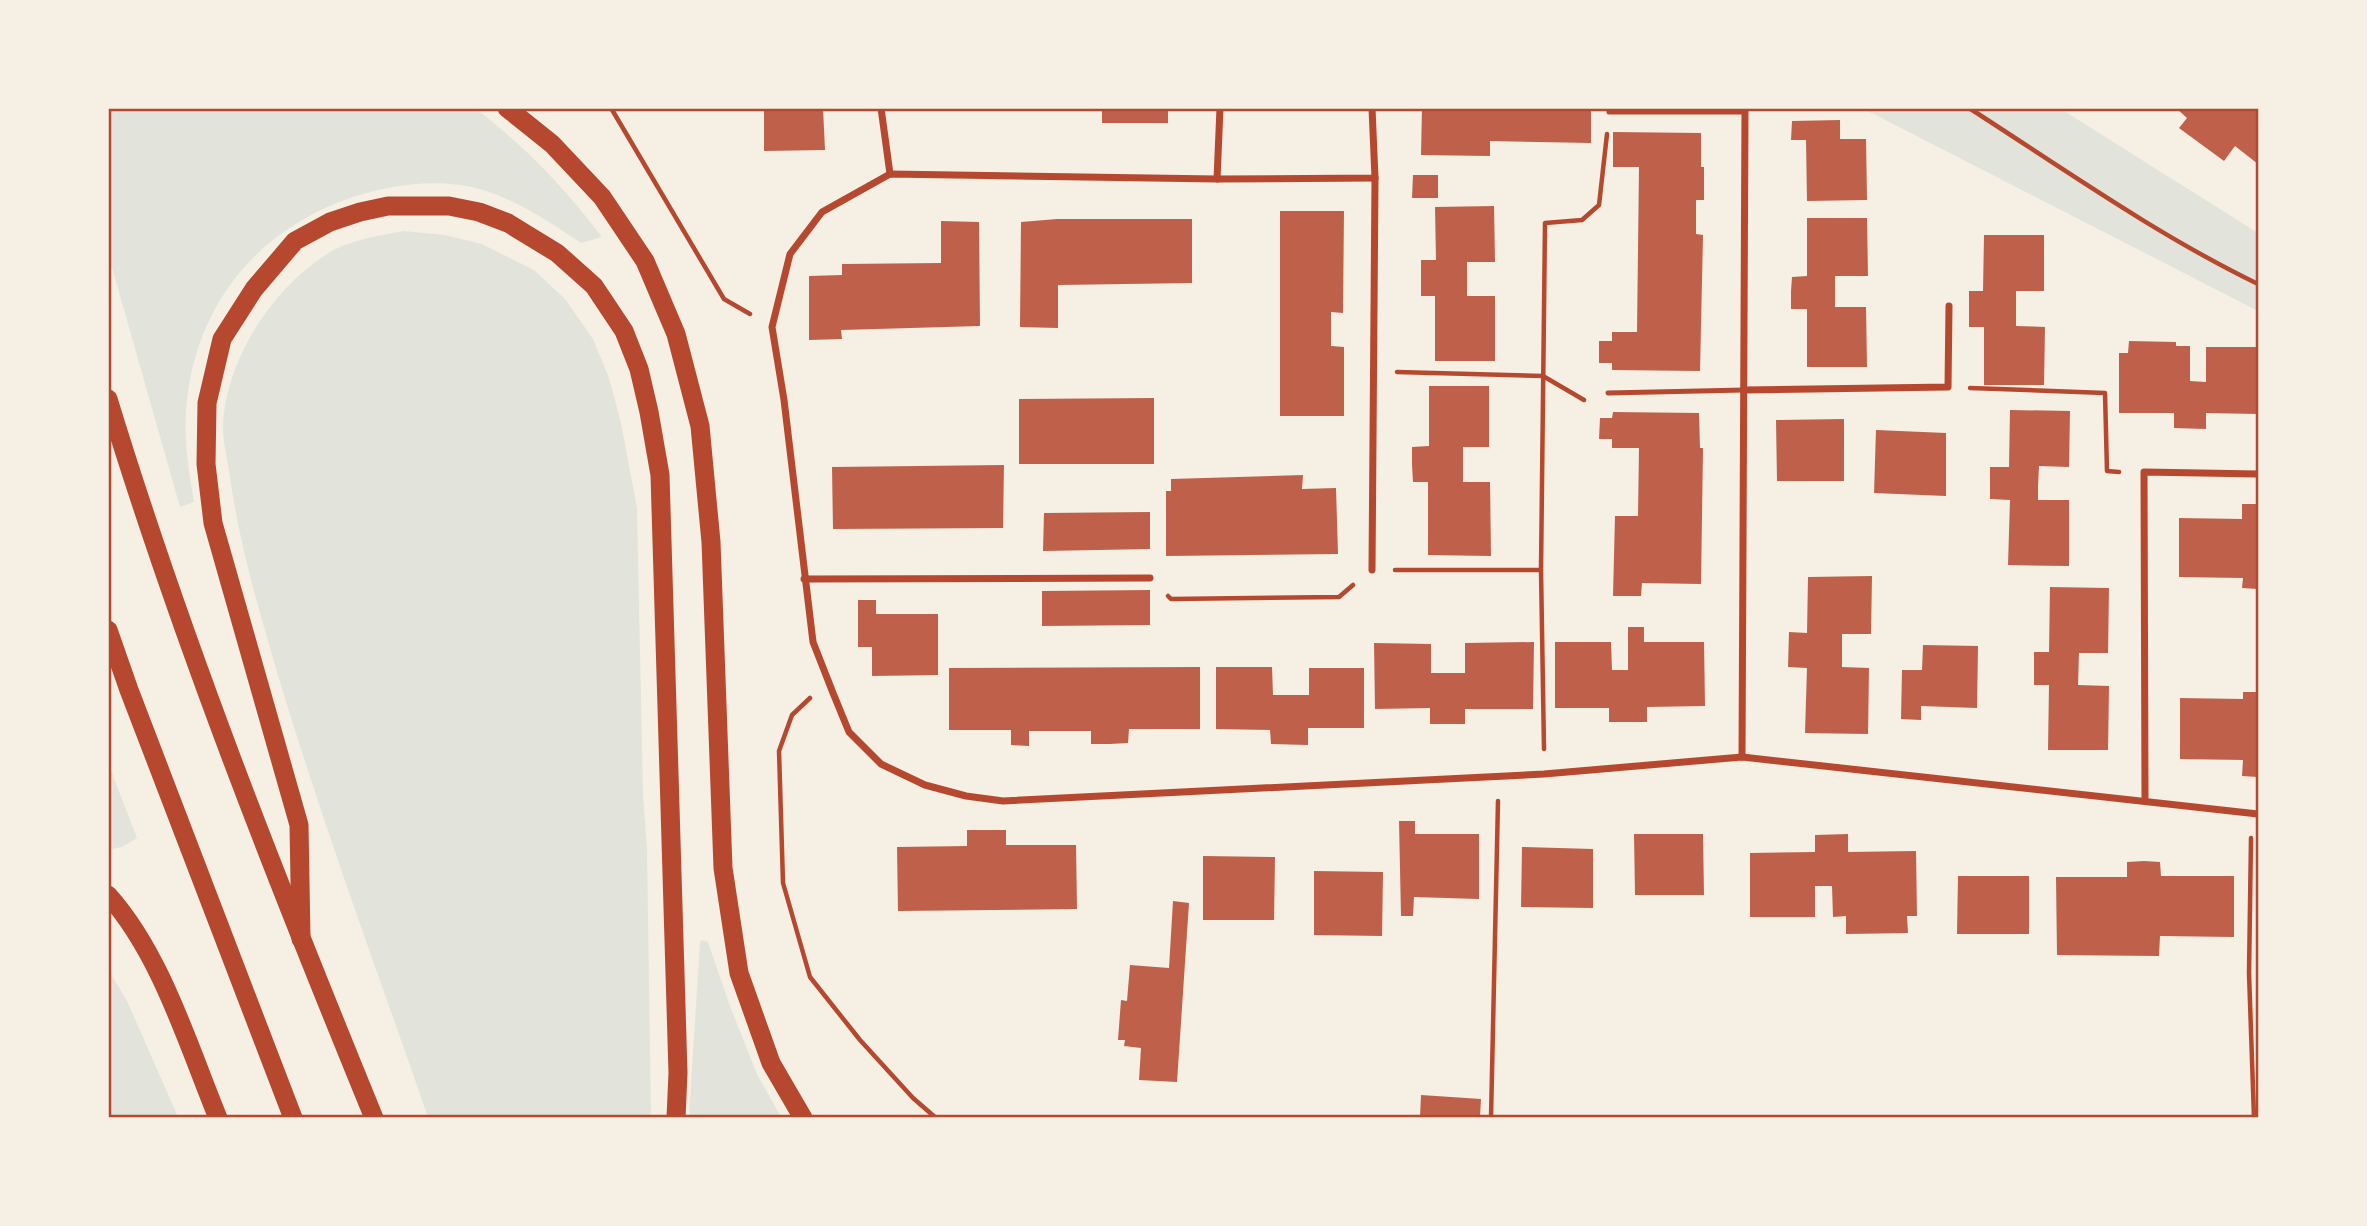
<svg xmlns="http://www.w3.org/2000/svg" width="2367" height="1226" viewBox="0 0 2367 1226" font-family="'Exo 2',sans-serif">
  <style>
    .green { fill: #e2e4dc }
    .building { fill: #bf614a }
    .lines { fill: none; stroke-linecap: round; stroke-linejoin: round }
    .path { stroke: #b5482f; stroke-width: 4.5 }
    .service { stroke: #b5482f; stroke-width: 5 }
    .minor { stroke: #b5482f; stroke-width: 7 }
    .trunk { stroke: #b5482f; stroke-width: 19 }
    .neatline { fill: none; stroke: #b5482f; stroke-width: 2.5 }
  </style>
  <rect width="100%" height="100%" fill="#f6efe4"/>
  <g class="green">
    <path d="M 108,109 L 476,109 C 526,147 564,187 602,237 L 581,243 C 552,224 522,203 489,192 C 445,177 397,183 353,197 C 255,230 193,308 186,412 C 184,443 189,472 194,502 L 180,507 L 109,257 Z"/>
    <path d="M 1864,109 L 2061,109 L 2258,233 L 2258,311 Z"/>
    <path d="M 404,231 L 445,235 L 482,244 L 534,270 L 565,299 L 593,339 L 609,378 L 621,423 L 637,508 L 643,794 L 647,849 L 651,1117 L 428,1117 C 371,953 309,788 262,620 C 248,571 236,522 229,471 C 227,457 223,442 223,429 C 224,364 270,291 324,256 C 347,240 377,236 404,231 Z"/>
    <path d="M 108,763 L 137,838 L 122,847 L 111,849 L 108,847 Z"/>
    <path d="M 702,940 L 708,942 L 730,1006 L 757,1074 L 781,1117 L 689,1117 L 700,942 Z"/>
    <path d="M 108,969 L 127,1001 L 178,1117 L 109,1117 Z"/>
  </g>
  <g class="building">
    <path d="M 764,108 L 823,108 L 825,150 L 764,151 Z"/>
    <rect x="1102" y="108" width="66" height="15"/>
    <path d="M 1422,108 L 1591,108 L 1591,143 L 1490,141 L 1490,156 L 1421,155 Z"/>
    <path d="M 2176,108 L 2258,108 L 2258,164 L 2235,146 L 2224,161 L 2179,128 L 2187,118 Z"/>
    <path d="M 1840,120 L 1840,139 L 1866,139 L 1867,200 L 1807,201 L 1806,140 L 1791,140 L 1792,121 Z"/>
    <path d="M 1613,132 L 1701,133 L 1701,167 L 1704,167 L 1704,200 L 1696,200 L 1696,234 L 1703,235 L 1700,371 L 1612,370 L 1612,363 L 1599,363 L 1599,341 L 1612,341 L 1612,332 L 1637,332 L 1639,167 L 1613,167 Z"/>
    <path d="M 1413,175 L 1438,175 L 1438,198 L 1412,198 Z"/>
    <path d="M 1494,206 L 1495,262 L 1467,262 L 1467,296 L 1495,296 L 1495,361 L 1435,361 L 1435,296 L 1421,296 L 1421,260 L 1436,260 L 1435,207 Z"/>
    <path d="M 1280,211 L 1344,211 L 1343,313 L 1331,312 L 1331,346 L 1344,347 L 1344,416 L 1280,416 Z"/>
    <path d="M 1807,218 L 1867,218 L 1868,276 L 1835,276 L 1835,307 L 1866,307 L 1867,367 L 1807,367 L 1807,309 L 1791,309 L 1791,291 L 1792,277 L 1807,276 Z"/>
    <path d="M 1057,219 L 1192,219 L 1192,283 L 1058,285 L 1058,328 L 1020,327 L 1021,222 Z"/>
    <path d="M 941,221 L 979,222 L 980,326 L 841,330 L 842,339 L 809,340 L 809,276 L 842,275 L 842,264 L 941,263 Z"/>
    <path d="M 1984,235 L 2044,235 L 2044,291 L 2016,291 L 2016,326 L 2045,327 L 2044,385 L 1984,385 L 1984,327 L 1969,327 L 1969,291 L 1983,291 Z"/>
    <path d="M 2129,341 L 2176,342 L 2176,346 L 2190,346 L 2190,381 L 2206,382 L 2206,347 L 2258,347 L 2258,414 L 2206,413 L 2206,429 L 2174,428 L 2174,413 L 2119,413 L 2119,353 L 2128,353 Z"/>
    <path d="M 1429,386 L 1489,386 L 1489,447 L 1463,447 L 1463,482 L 1490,482 L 1491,556 L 1428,555 L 1428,482 L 1413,482 L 1412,465 L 1412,447 L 1429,446 Z"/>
    <path d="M 1154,398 L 1154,464 L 1019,464 L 1019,399 Z"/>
    <path d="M 2010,410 L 2070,411 L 2069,467 L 2039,466 L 2038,486 L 2038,500 L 2069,500 L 2069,566 L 2008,565 L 2010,500 L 1990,499 L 1990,467 L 2009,467 Z"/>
    <path d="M 1613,412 L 1699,413 L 1700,448 L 1703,448 L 1701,584 L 1642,583 L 1641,596 L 1613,596 L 1615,516 L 1638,516 L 1639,448 L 1612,448 L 1612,439 L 1599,439 L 1600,418 L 1612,418 Z"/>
    <path d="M 1844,419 L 1844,481 L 1777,481 L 1776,420 Z"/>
    <path d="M 1876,430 L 1946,433 L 1946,496 L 1874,493 Z"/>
    <path d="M 1004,465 L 1003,528 L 833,529 L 832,467 Z"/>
    <path d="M 1303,475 L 1302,489 L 1336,488 L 1338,554 L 1166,556 L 1166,491 L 1171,491 L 1171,479 Z"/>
    <path d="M 2242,504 L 2258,504 L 2258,589 L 2242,588 L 2243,578 L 2179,577 L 2179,518 L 2242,519 Z"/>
    <path d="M 1150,512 L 1150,549 L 1043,551 L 1044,513 Z"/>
    <path d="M 1872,576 L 1871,634 L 1842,634 L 1842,667 L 1869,668 L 1868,734 L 1805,733 L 1807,668 L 1788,667 L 1789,632 L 1807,633 L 1808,577 Z"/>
    <path d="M 2050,587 L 2109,588 L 2108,653 L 2079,653 L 2078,685 L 2109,686 L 2108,750 L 2048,750 L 2049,685 L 2034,685 L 2034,652 L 2049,652 Z"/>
    <path d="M 1150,590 L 1150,625 L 1042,626 L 1042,591 Z"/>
    <path d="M 858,600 L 876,600 L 876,614 L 938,614 L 938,675 L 872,676 L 872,647 L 858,647 Z"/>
    <path d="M 1628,627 L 1644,627 L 1644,642 L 1704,642 L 1705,706 L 1647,707 L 1647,722 L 1609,722 L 1609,708 L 1555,708 L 1555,642 L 1611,642 L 1612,670 L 1628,670 Z"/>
    <path d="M 1534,642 L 1533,709 L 1465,709 L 1465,724 L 1430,724 L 1430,708 L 1375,709 L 1374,643 L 1431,644 L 1431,673 L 1465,673 L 1465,643 Z"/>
    <path d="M 1923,645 L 1978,646 L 1977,708 L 1921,706 L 1921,720 L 1901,719 L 1902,670 L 1922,670 Z"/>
    <path d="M 1200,667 L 1200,729 L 1129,729 L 1128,743 L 1110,744 L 1091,744 L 1091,731 L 1029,731 L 1029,746 L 1011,745 L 1011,730 L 949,730 L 949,668 Z"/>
    <path d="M 1216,667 L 1272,667 L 1273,695 L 1309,695 L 1309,668 L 1364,668 L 1364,728 L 1308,728 L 1308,745 L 1271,744 L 1270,730 L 1216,729 Z"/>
    <path d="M 2243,692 L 2258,692 L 2258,777 L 2242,776 L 2243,760 L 2180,759 L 2180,698 L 2243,699 Z"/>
    <path d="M 1399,821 L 1415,821 L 1415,834 L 1479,834 L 1479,899 L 1414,897 L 1413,916 L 1401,916 Z"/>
    <path d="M 967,830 L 1006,830 L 1006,845 L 1076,845 L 1077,909 L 898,911 L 897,847 L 967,846 Z"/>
    <path d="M 1634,834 L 1703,834 L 1704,895 L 1635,895 Z"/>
    <path d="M 1848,834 L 1848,852 L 1916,851 L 1917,916 L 1907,916 L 1908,933 L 1846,934 L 1846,916 L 1833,917 L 1832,886 L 1815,886 L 1815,917 L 1750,917 L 1750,853 L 1815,852 L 1815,835 Z"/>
    <path d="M 1522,847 L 1593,849 L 1593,908 L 1521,907 Z"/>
    <path d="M 1203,856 L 1275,857 L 1274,920 L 1203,920 Z"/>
    <path d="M 2144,861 L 2160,862 L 2161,876 L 2234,876 L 2234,937 L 2160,936 L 2159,956 L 2057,955 L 2056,877 L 2127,877 L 2127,862 Z"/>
    <path d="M 1314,871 L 1383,872 L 1382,936 L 1314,935 Z"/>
    <path d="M 1958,876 L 2029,876 L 2029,934 L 1957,934 Z"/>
    <path d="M 1173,901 L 1189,903 L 1177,1082 L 1139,1080 L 1141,1048 L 1124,1046 L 1125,1040 L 1118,1040 L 1121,1000 L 1127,1001 L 1130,965 L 1169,968 Z"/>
    <path d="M 1421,1095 L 1481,1099 L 1480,1117 L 1420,1117 Z"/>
  </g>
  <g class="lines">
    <g class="path">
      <path d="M 611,108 L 724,299 L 750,314"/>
      <path d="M 1969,108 C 2064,169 2157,235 2258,284"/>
      <path d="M 1397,372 L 1543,376 L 1584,400"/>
      <path d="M 1970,388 L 2105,393 L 2107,471 L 2119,472"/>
      <path d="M 1395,570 L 1541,570"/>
      <path d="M 1168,596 L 1171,599 L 1339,597 L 1353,585"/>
      <path d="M 810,698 L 792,715 L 779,751 L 783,883 L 810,977 L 860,1040 L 913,1098 L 936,1118"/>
      <path d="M 1544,749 L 1541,570 L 1545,223 L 1582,220 L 1599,205 L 1607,134"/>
      <path d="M 2251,838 L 2249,973 L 2254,1118"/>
      <path d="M 1491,1118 L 1498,801"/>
    </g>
    <g class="service">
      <path d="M 1609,112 L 1745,112"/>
      <path d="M 1608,393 L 1744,390"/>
    </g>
    <g class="minor">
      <path d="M 881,108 L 890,174"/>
      <path d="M 1372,108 L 1375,178 L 1217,179 L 890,174 L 822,212 L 790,254 L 772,327 L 784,400 L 813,642 L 833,693 L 849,732 L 881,764 L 925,785 L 966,796 L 1003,801 L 1544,774 L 1742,757 L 2258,814"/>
      <path d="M 1217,179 L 1220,108"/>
      <path d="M 1744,390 L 1948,387 L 1949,306"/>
      <path d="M 1372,570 L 1375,178"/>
      <path d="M 804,579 L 1150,578"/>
      <path d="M 1742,757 L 1745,108"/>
      <path d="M 2145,800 L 2144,472 L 2258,474"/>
    </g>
    <g class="trunk">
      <path d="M 507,108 L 552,144 L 602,197 L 645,261 L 676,334 L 700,426 L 711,542 L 723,868 L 739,973 L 771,1063 L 803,1118"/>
      <path d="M 108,399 C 183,644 277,881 374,1118"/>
      <path d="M 108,630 L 129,690 L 293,1118"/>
      <path d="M 108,895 C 161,954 188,1045 218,1118"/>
      <path d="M 301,939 L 299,825 L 213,523 L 206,464 L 207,403 L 222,339 L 254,289 L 295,241 L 330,222 L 360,212 L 388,206 L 449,206 L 479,212 L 508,223 L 557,253 L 594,286 L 624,331 L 639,369 L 649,412 L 660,475 L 678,1073 L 676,1118"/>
    </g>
  </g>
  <rect width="2367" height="1226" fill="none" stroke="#f6efe4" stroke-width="220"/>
  <rect x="110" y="110" width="2147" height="1006" class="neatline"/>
</svg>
